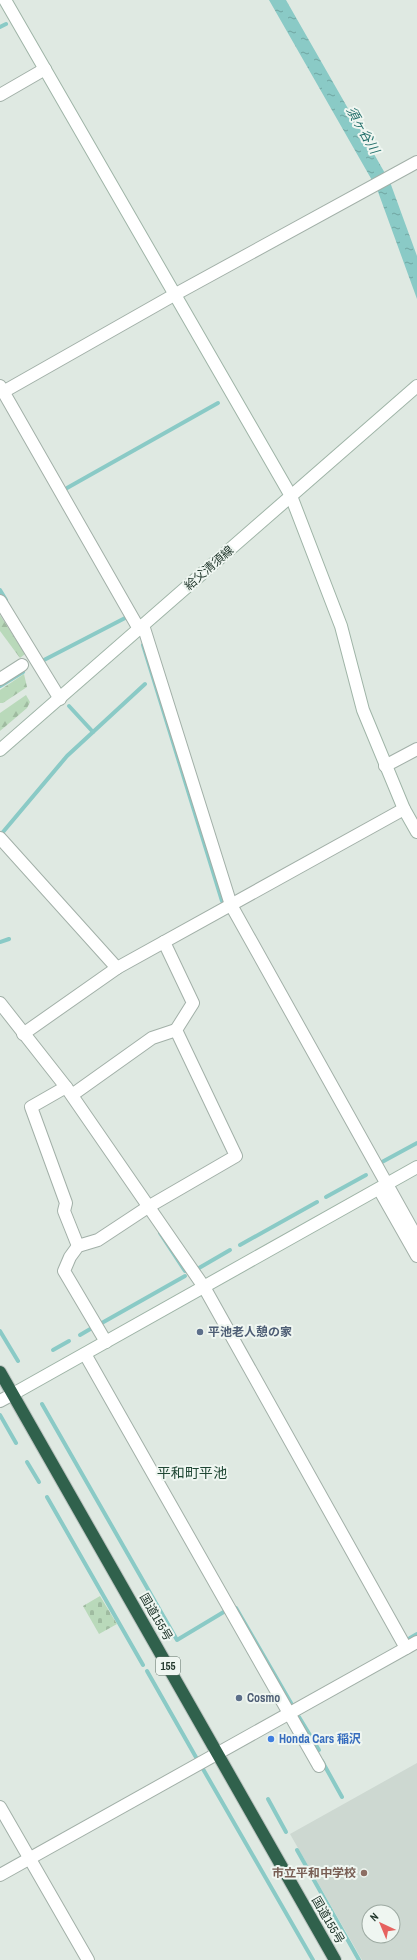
<svg xmlns="http://www.w3.org/2000/svg" width="417" height="1960" viewBox="0 0 417 1960" font-family="'Archivo Narrow','Noto Sans JP',sans-serif">
  <style>
    .built { fill: #cdd8d1; fill-rule: evenodd }
    .forest { fill: url(#forest-firs) }
    .cemetery { fill: url(#cemetery-stones) }
    .water { fill: url(#water-ripples) }
    .lines { fill: none; stroke-linecap: round; stroke-linejoin: round }
    .stream { stroke: #8acac6; stroke-width: 4 }
    .street-casing { stroke: #a2b0a8; stroke-width: 14 }
    .secondary-casing { stroke: #9fb4a7; stroke-width: 14 }
    .highway-casing { stroke: #bcc3c0; stroke-width: 14 }
    .street { stroke: #fff; stroke-width: 12 }
    .secondary { stroke: #fff; stroke-width: 12 }
    .highway { stroke: #30614c; stroke-width: 12 }
    .service-dot { fill: #5c6f8a; stroke: #eff6f1; stroke-width: 1.5 }
    .shop-dot { fill: #3f7fe0; stroke: #eff6f1; stroke-width: 1.5 }
    .education-dot { fill: #8d6e63; stroke: #eff6f1; stroke-width: 1.5 }
    .labels { text-anchor: middle; dominant-baseline: central; stroke-width: 4; stroke-linejoin: round; paint-order: stroke }
    .shield { fill: #eff6f1; stroke: #5f7067; stroke-width: 1 }
    .shield-label { font-size: 11px; font-weight: bold; fill: #21372c }
    .street-label { font-size: 12px; fill: #21372c; stroke: #eff6f1 }
    .service-label { font-size: 12px; font-weight: bold; fill: #4e5e75; stroke: #eff6f1; text-anchor: start }
    .shop-label { font-size: 12px; font-weight: bold; fill: #366cbe; stroke: #eff6f1; text-anchor: start }
    .education-label { font-size: 12px; font-weight: bold; fill: #785e54; stroke: #eff6f1; text-anchor: end }
    .water-label { font-size: 13px; font-style: italic; fill: #216e69; stroke: #eff6f1 }
    .quarter-label { font-size: 14px; fill: #1f4734; stroke: #eff6f1 }
  </style>
  <defs>
    <pattern id="forest-firs" width="22" height="20" patternUnits="userSpaceOnUse"><rect width="22" height="20" fill="#b9d9ba"/><path d="M5 1l3.5 6h-7zM16 11l3.5 6h-7z" fill="#9fbba0"/></pattern>
    <pattern id="cemetery-stones" width="16" height="16" patternUnits="userSpaceOnUse"><rect width="16" height="16" fill="#b9d9ba"/><path d="M2 7V4a2 2 0 0 1 4 0v3zM10 15v-3a2 2 0 0 1 4 0v3z" fill="#9fbba0"/></pattern>
    <pattern id="water-ripples" width="26" height="14" patternUnits="userSpaceOnUse"><rect width="26" height="14" fill="#8acac6"/><path d="M2 4q2-2 4 0t4 0M15 11q2-2 4 0t4 0" fill="none" stroke="#70a5a1"/></pattern>
  </defs>
  <rect width="100%" height="100%" fill="#dfe9e2"/>
  <path class="built" d="M 417,1763 L 417,1960 L 362,1960 L 290,1834 ZM 369,1912 L 393,1912 L 393,1936 L 369,1936 Z"/>
  <g class="forest">
    <path d="M 0,615 L 25,654 L 20,658 L 0,631 Z"/>
    <path d="M 24,674 L 27,687 L 3,703 L 0,703 L 0,690 Z"/>
    <path d="M 26,695 L 30,702 L 27,708 L 0,731 L 0,713 Z"/>
  </g>
  <path class="cemetery" d="M 100,1596 L 117,1624 L 99,1634 L 83,1606 Z"/>
  <path class="water" d="M 269,0 L 286,0 L 390,182 L 417,256 L 417,299 L 377,189 Z"/>
  <g class="lines">
    <g class="stream">
      <path d="M 0,27 L 6,24"/>
      <path d="M 67,488 L 218,403"/>
      <path d="M 0,590 L 6,600"/>
      <path d="M 143,645 L 222,901"/>
      <path d="M 44,660 L 127,617 L 128,619"/>
      <path d="M 0,686 L 23,672"/>
      <path d="M 69,706 L 93,732"/>
      <path d="M 3,832 L 67,756 L 145,684"/>
      <path d="M 0,942 L 9,939"/>
      <path d="M 382,1162 L 417,1143"/>
      <path d="M 326,1197 L 366,1175"/>
      <path d="M 160,1233 L 185,1271"/>
      <path d="M 240,1245 L 317,1202"/>
      <path d="M 199,1268 L 230,1250"/>
      <path d="M 100,1324 L 185,1276"/>
      <path d="M 0,1331 L 18,1361"/>
      <path d="M 80,1335 L 92,1328"/>
      <path d="M 53,1350 L 69,1341"/>
      <path d="M 42,1404 L 177,1640 L 227,1610"/>
      <path d="M 0,1415 L 16,1443"/>
      <path d="M 27,1462 L 39,1482"/>
      <path d="M 47,1497 L 143,1665"/>
      <path d="M 236,1608 L 291,1703"/>
      <path d="M 410,1638 L 417,1634"/>
      <path d="M 147,1671 L 197,1759"/>
      <path d="M 299,1717 L 319,1750"/>
      <path d="M 322,1761 L 342,1797"/>
      <path d="M 203,1769 L 313,1960"/>
      <path d="M 268,1799 L 286,1832"/>
      <path d="M 297,1850 L 359,1960"/>
    </g>
    <defs>
      <g id="street">
        <path d="M 0,95 L 45,69"/>
        <path d="M 0,386 L 139,629"/>
        <path d="M 3,392 L 174,295 L 417,162"/>
        <path d="M 0,601 L 60,699"/>
        <path d="M 143,625 L 231,905 L 417,1238"/>
        <path d="M 0,679 L 22,665"/>
        <path d="M 385,766 L 417,749"/>
        <path d="M 0,838 L 117,968"/>
        <path d="M 0,1003 L 66,1087 L 204,1287 L 406,1648"/>
        <path d="M 23,1034 L 117,968 L 404,809"/>
        <path d="M 66,1087 L 31,1107 L 66,1203 L 64,1211 L 78,1246"/>
        <path d="M 72,1095 L 152,1038 L 176,1030"/>
        <path d="M 379,1189 L 417,1256"/>
        <path d="M 106,1342 L 64,1271 L 70,1257 L 78,1246 L 98,1240 L 148,1207 L 236,1156 L 176,1030 L 193,1003 L 164,942"/>
        <path d="M 85,1354 L 319,1766"/>
        <path d="M 0,1401 L 13,1394"/>
        <path d="M 0,1807 L 88,1960"/>
        <path d="M 0,1875 L 417,1642"/>
      </g>
      <g id="secondary">
        <path d="M 5,0 L 291,496 L 341,626 L 363,710 L 404,809 L 417,832"/>
        <path d="M 0,750 L 417,386"/>
        <path d="M 13,1394 L 417,1167"/>
      </g>
      <path id="highway" d="M 0,1372 L 335,1960"/>
    </defs>
    <use href="#street" class="street-casing"/>
    <use href="#secondary" class="secondary-casing"/>
    <use href="#highway" class="highway-casing"/>
    <use href="#street" class="street"/>
    <use href="#secondary" class="secondary"/>
    <use href="#highway" class="highway"/>
  </g>
  <g class="service-dot">
    <circle cx="200" cy="1332" r="4"/>
    <circle cx="239" cy="1698" r="4"/>
  </g>
  <circle class="shop-dot" cx="271" cy="1739" r="4"/>
  <circle class="education-dot" cx="364" cy="1873" r="4"/>
  <g class="labels">
    <rect class="shield" x="156" y="1657" width="24" height="18" rx="3"/>
    <g class="shield-label">
      <text x="168" y="1666">155</text>
    </g>
    <g class="street-label">
      <text transform="translate(209 568) rotate(-41)">給父清須線</text>
      <text transform="translate(156 1617) rotate(60)">国道155号</text>
      <text transform="translate(328 1920) rotate(60)">国道155号</text>
    </g>
    <g class="service-label">
      <text x="208" y="1332">平池老人憩の家</text>
      <text x="247" y="1698">Cosmo</text>
    </g>
    <g class="shop-label">
      <text x="279" y="1739">Honda Cars 稲沢</text>
    </g>
    <g class="education-label">
      <text x="356" y="1873">市立平和中学校</text>
    </g>
    <g class="water-label">
      <text transform="translate(363 130) rotate(60)">須ヶ谷川</text>
    </g>
    <g class="quarter-label">
      <text x="192" y="1473">平和町平池</text>
    </g>
  </g>
  <g transform="translate(381 1924) rotate(316)"><circle r="19" fill="#eff6f1" stroke="#9daaa2"/>
  <path d="M0-3L7 15L0 10L-7 15Z" fill="#e6625f"/>
  <text y="-6" font-size="11" font-weight="bold" text-anchor="middle" fill="#21372c">N</text>
  </g>
</svg>
